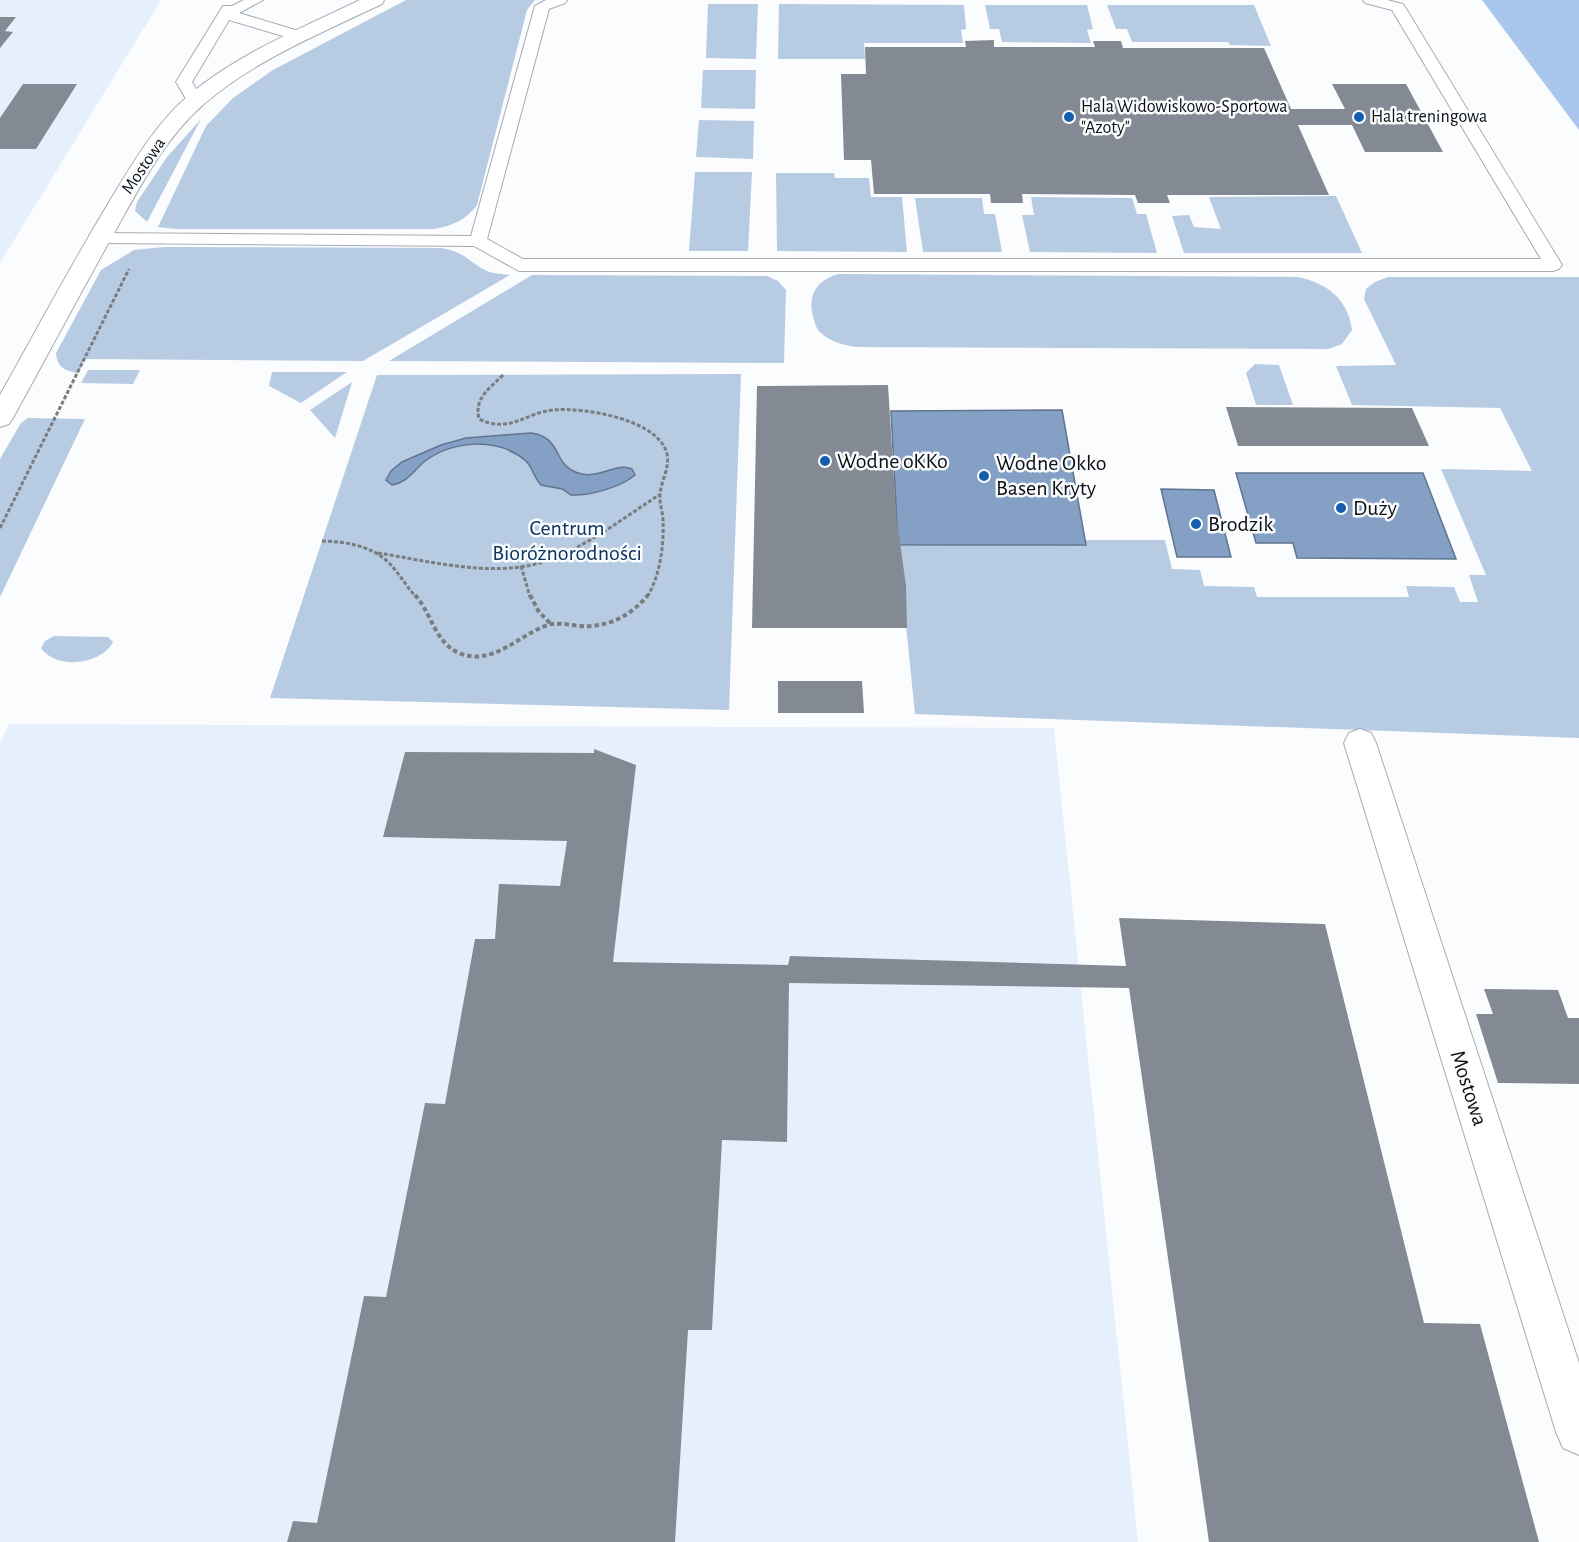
<svg xmlns="http://www.w3.org/2000/svg" width="1579" height="1542" viewBox="0 0 1579 1542" font-family="'Alegreya Sans',sans-serif">
  <style>
    .built { fill: #e6f0fd }
    .green { fill: #b7cbe3 }
    .forest { fill: #a9c7ec }
    .water { fill: #84a0c4; stroke: #60748f; stroke-width: 1.5 }
    .building { fill: #848a93 }
    .lines { fill: none; stroke-linecap: round; stroke-linejoin: round }
    .lane-casing { stroke: #a5acb5; stroke-width: 2 }
    .street-casing { stroke: #a5acb5; stroke-width: 2 }
    .secondary-casing { stroke: #a5acb5; stroke-width: 2 }
    .path-far1 { stroke: #7a7d7f; stroke-width: 3; stroke-dasharray: 4 2; stroke-linecap: butt }
    .path { stroke: #7a7d7f; stroke-width: 4; stroke-dasharray: 4.5 3; stroke-linecap: butt }
    .lane { fill: #fff; fill-rule: evenodd }
    .street { fill: #fff; fill-rule: evenodd }
    .secondary { fill: #fff; fill-rule: evenodd }
    .poi-dot { fill: #135ead; stroke: #fafcfe; stroke-width: 2 }
    .labels { text-anchor: middle; dominant-baseline: central; stroke-width: 5; stroke-linejoin: round; paint-order: stroke }
    .far-poi-label { font-size: 18px; fill: #0c0f12; stroke: #fafcfe; text-anchor: start }
    .far-street-label { font-size: 18px; fill: #0c0f12; stroke: #fafcfe }
    .poi-label { font-size: 22px; fill: #0c0f12; stroke: #fafcfe; text-anchor: start }
    .park-label { font-size: 22px; fill: #0b3461; stroke: #fafcfe }
    .street-label { font-size: 22px; fill: #0c0f12; stroke: #fafcfe }
  </style>
  <rect width="100%" height="100%" fill="#fafcfe"/>
  <g class="built">
    <path d="M 0,0 L 161,0 L 0,263 Z"/>
    <path d="M 9,724 L 1054,728 L 1138,1542 L 0,1542 L 0,743 Z"/>
  </g>
  <g class="green">
    <path d="M 406,0 L 535,0 L 527,10 L 477,205 C 466,220 452,226 434,229 L 175,229 L 158,227 L 206,126 L 233,98 L 273,70 Z"/>
    <path d="M 708,4 L 758,4 L 756,59 L 706,58 Z"/>
    <path d="M 779,4 L 964,5 L 966,29 L 961,30 L 963,43 L 864,43 L 865,59 L 778,59 Z"/>
    <path d="M 985,5 L 1087,5 L 1093,29 L 1087,30 L 1091,43 L 1002,42 L 999,29 L 990,29 Z"/>
    <path d="M 1107,5 L 1254,5 L 1271,46 L 1230,45 L 1228,42 L 1132,42 L 1127,29 L 1116,29 Z"/>
    <path d="M 703,70 L 756,70 L 755,109 L 701,108 Z"/>
    <path d="M 201,119 L 147,222 L 135,211 L 137,202 L 167,157 Z"/>
    <path d="M 699,120 L 754,121 L 753,159 L 696,157 Z"/>
    <path d="M 695,172 L 752,172 L 748,251 L 689,251 Z"/>
    <path d="M 776,173 L 834,173 L 835,178 L 869,178 L 871,197 L 902,197 L 907,252 L 777,251 Z"/>
    <path d="M 1336,196 L 1362,253 L 1184,253 L 1172,216 L 1189,215 L 1194,227 L 1221,229 L 1209,197 Z"/>
    <path d="M 1031,197 L 1132,198 L 1137,214 L 1146,214 L 1157,253 L 1030,252 L 1022,215 L 1034,215 Z"/>
    <path d="M 915,198 L 982,198 L 984,214 L 995,214 L 1002,252 L 923,252 Z"/>
    <path d="M 164,247 L 441,248 C 466,252 468,262 487,271 C 494,274 503,274 510,275 L 363,361 L 85,359 L 78,373 C 65,371 57,367 56,353 L 101,270 L 134,250 Z"/>
    <path d="M 839,274 L 1298,277 C 1327,283 1348,299 1352,330 L 1342,344 L 1328,349 L 856,347 C 844,345 830,342 821,333 C 816,329 815,323 813,316 C 807,295 818,279 839,274 Z"/>
    <path d="M 532,275 L 767,276 L 778,281 L 786,290 L 784,363 L 389,361 Z"/>
    <path d="M 1388,277 L 1579,277 L 1579,738 L 915,714 L 898,546 L 1086,545 L 1086,540 L 1165,540 L 1172,569 L 1200,570 L 1204,586 L 1254,587 L 1257,597 L 1409,597 L 1406,586 L 1454,587 L 1460,602 L 1478,602 L 1469,575 L 1486,575 L 1441,469 L 1532,471 L 1500,408 L 1352,405 L 1336,366 L 1396,365 L 1364,299 L 1366,289 L 1375,282 Z"/>
    <path d="M 1255,364 L 1279,365 L 1293,405 L 1256,405 L 1246,373 Z"/>
    <path d="M 88,370 L 140,370 L 133,384 L 81,383 Z"/>
    <path d="M 272,372 L 347,372 L 301,403 L 269,386 Z"/>
    <path d="M 741,374 L 729,710 L 270,698 L 377,375 Z"/>
    <path d="M 352,382 L 335,438 L 310,410 Z"/>
    <path d="M 28,418 L 85,419 L 0,597 L 0,459 L 21,423 Z"/>
    <path d="M 54,636 L 108,637 L 113,642 C 101,665 56,670 41,648 L 45,641 Z"/>
  </g>
  <path class="forest" d="M 1482,0 L 1579,0 L 1579,130 Z"/>
  <g class="water">
    <path d="M 1062,410 L 1086,545 L 898,545 L 891,411 Z"/>
    <path d="M 531,433 C 563,437 552,465 578,473 C 598,480 617,462 632,469 L 635,475 C 621,487 590,496 571,495 L 562,489 L 541,485 C 534,478 533,468 526,461 C 498,437 454,440 425,461 C 413,471 408,482 392,485 L 386,480 L 391,471 L 402,462 L 441,445 L 466,438 Z"/>
    <path d="M 1236,473 L 1423,473 L 1456,559 L 1297,558 L 1293,543 L 1256,543 Z"/>
    <path d="M 1161,489 L 1214,490 L 1231,557 L 1177,557 Z"/>
  </g>
  <g class="building">
    <path d="M 0,17 L 16,17 L 5,31 L 13,32 L 0,48 Z"/>
    <path d="M 994,40 L 994,47 L 1095,47 L 1093,41 L 1121,41 L 1123,48 L 1264,48 L 1291,109 L 1345,109 L 1332,84 L 1406,84 L 1443,152 L 1365,152 L 1352,125 L 1298,125 L 1329,195 L 1167,195 L 1170,203 L 1138,203 L 1135,195 L 1022,194 L 1023,203 L 991,203 L 990,194 L 874,194 L 871,160 L 844,160 L 841,74 L 866,74 L 865,47 L 966,47 L 965,41 Z"/>
    <path d="M 23,84 L 77,84 L 36,149 L 0,149 L 0,118 Z"/>
    <path d="M 888,385 L 896,512 L 906,586 L 907,628 L 752,628 L 757,386 Z"/>
    <path d="M 1226,407 L 1412,408 L 1429,446 L 1238,446 Z"/>
    <path d="M 778,681 L 862,681 L 864,713 L 778,713 Z"/>
    <path d="M 594,749 L 636,765 L 613,962 L 788,965 L 790,956 L 1126,966 L 1119,918 L 1325,924 L 1424,1323 L 1480,1324 L 1539,1542 L 1209,1542 L 1129,988 L 789,983 L 787,1142 L 722,1140 L 712,1330 L 688,1330 L 675,1542 L 287,1542 L 293,1521 L 317,1523 L 364,1296 L 386,1297 L 425,1103 L 445,1104 L 475,939 L 495,939 L 499,884 L 560,886 L 567,841 L 383,837 L 405,752 L 594,753 Z"/>
    <path d="M 1484,989 L 1558,990 L 1568,1018 L 1579,1018 L 1579,1084 L 1498,1083 L 1476,1014 L 1493,1014 Z"/>
  </g>
  <g class="lines">
    <defs>
      <g id="lane">
        <path d="M 244,0 L 263,0 L 239,13 L 305,33 L 308,36 L 300,41 L 229,20 L 192,82 L 203,101 L 195,106 L 189,104 L 176,82 L 223,6 L 232,6 Z"/>
        <path d="M 546,0 L 567,0 L 565,3 L 549,9 L 487,239 L 523,259 L 1541,259 L 1392,10 L 1365,3 L 1363,0 L 1387,0 L 1403,4 L 1405,7 L 1562,265 L 1559,269 L 1553,271 L 519,271 L 474,246 L 100,243 L 94,242 L 91,238 L 94,234 L 100,233 L 471,236 L 535,6 Z"/>
      </g>
      <path id="street" d="M 1360,729 L 1371,733 L 1376,743 L 1579,1363 L 1579,1455 L 1563,1448 L 1556,1432 L 1344,743 L 1349,733 Z"/>
      <path id="secondary" d="M 360,0 L 384,0 L 382,4 C 321,33 255,60 204,104 C 166,137 142,183 118,226 C 82,290 48,354 13,418 L 9,424 L 0,427 L 0,395 C 36,331 70,267 108,204 C 131,166 154,125 189,95 C 239,53 302,28 360,0 Z"/>
    </defs>
    <use href="#lane" class="lane-casing"/>
    <use href="#street" class="street-casing"/>
    <use href="#secondary" class="secondary-casing"/>
    <g class="path-far1">
      <path d="M 503,375 C 489,389 474,398 479,419 C 510,434 524,413 553,410 C 583,407 659,419 667,454 C 670,468 661,481 660,494 C 659,503 663,512 663,521 C 664,546 660,576 647,597"/>
      <path d="M 0,528 L 129,269"/>
      <path d="M 322,541 C 346,542 371,545 389,563 C 399,573 406,586 416,597"/>
      <path d="M 378,553 C 429,561 492,578 543,562 C 585,548 622,519 659,495"/>
      <path d="M 521,566 L 530,597"/>
    </g>
    <g class="path">
      <path d="M 415,595 C 431,612 435,643 459,653 C 493,667 518,635 548,625 C 558,622 569,625 580,626 C 607,628 631,616 648,595"/>
      <path d="M 530,595 L 539,612 L 551,624"/>
    </g>
    <use href="#lane" class="lane"/>
    <use href="#street" class="street"/>
    <use href="#secondary" class="secondary"/>
  </g>
  <g class="poi-dot">
    <circle cx="1069" cy="117" r="6"/>
    <circle cx="1359" cy="117" r="6"/>
    <circle cx="825" cy="461" r="6"/>
    <circle cx="984" cy="476" r="6"/>
    <circle cx="1341" cy="508" r="6"/>
    <circle cx="1196" cy="524" r="6"/>
  </g>
  <g class="labels">
    <g class="far-poi-label">
      <text x="1081" y="107">Hala Widowiskowo-Sportowa<tspan x="1081" dy="21">"Azoty"</tspan></text>
      <text x="1371" y="117">Hala treningowa</text>
    </g>
    <g class="far-street-label">
      <text transform="translate(144 166) rotate(-56)">Mostowa</text>
    </g>
    <g class="poi-label">
      <text x="837" y="461">Wodne oKKo</text>
      <text x="996" y="463">Wodne Okko<tspan x="996" dy="25">Basen Kryty</tspan></text>
      <text x="1353" y="508">Duży</text>
      <text x="1208" y="524">Brodzik</text>
    </g>
    <g class="park-label">
      <text x="567" y="528">Centrum<tspan x="567" dy="25">Bioróżnorodności</tspan></text>
    </g>
    <g class="street-label">
      <text transform="translate(1469 1088) rotate(72)">Mostowa</text>
    </g>
  </g>
</svg>
